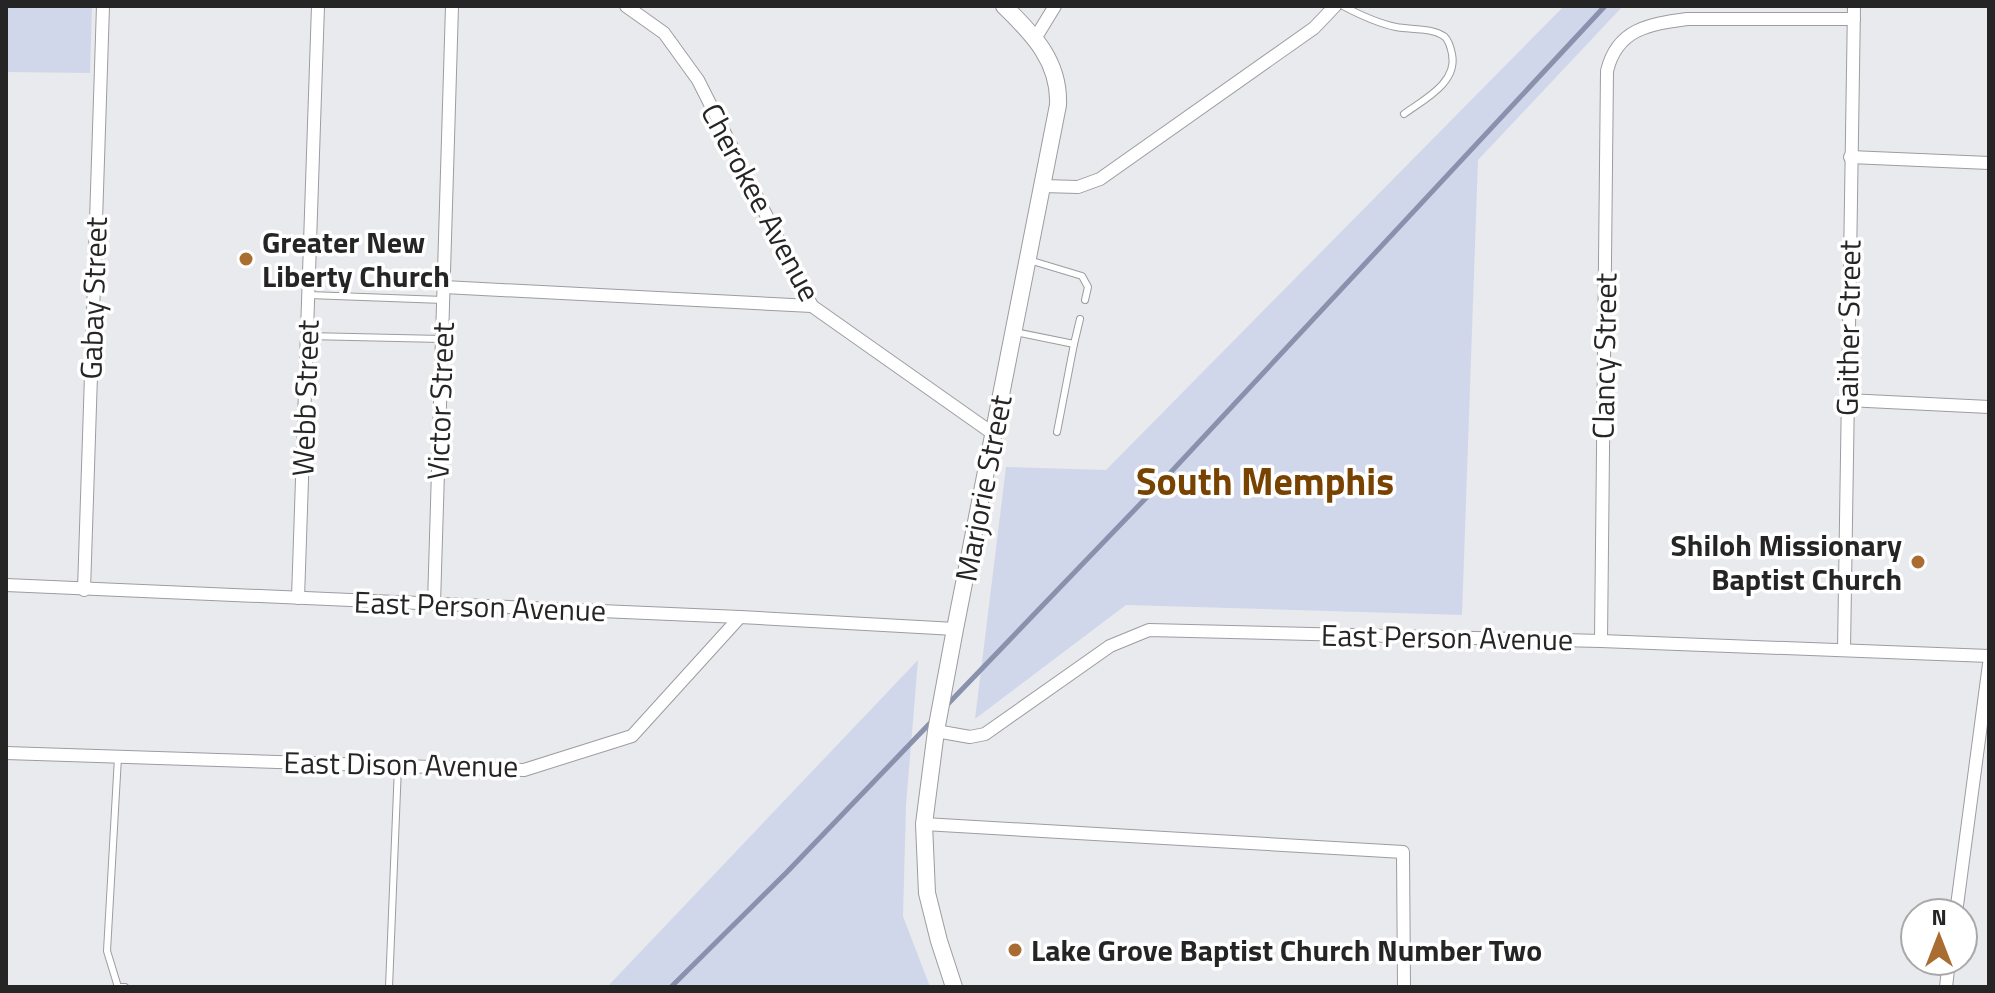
<svg xmlns="http://www.w3.org/2000/svg" width="1995" height="993" viewBox="0 0 1995 993" font-family="'Titillium Web',sans-serif">
  <style>
    .green { fill: #d1d7eb }
    .lines { fill: none; stroke-linecap: round; stroke-linejoin: round }
    .stream { stroke: #8991ac; stroke-width: 5 }
    .lane-casing { stroke: #9c9da0; stroke-width: 8 }
    .street-casing { stroke: #9c9da0; stroke-width: 14 }
    .secondary-casing { stroke: #9c9da0; stroke-width: 18 }
    .lane { stroke: #fff; stroke-width: 6 }
    .street { stroke: #fff; stroke-width: 12 }
    .secondary { stroke: #fff; stroke-width: 16 }
    .poi-dot { fill: #aa6d31; stroke: #fff; stroke-width: 3 }
    .labels { text-anchor: middle; dominant-baseline: central; stroke-width: 7; stroke-linejoin: round; paint-order: stroke }
    .street-label { font-size: 30px; fill: #252526; stroke: #fff }
    .poi-label { font-size: 30px; font-weight: bold; fill: #252526; stroke: #fff; text-anchor: start }
    .district-label { font-size: 38px; font-weight: bold; fill: #784300; stroke: #fff }
  </style>
  <rect width="100%" height="100%" fill="#e9eaed"/>
  <g class="green">
    <path d="M 6,6 L 92,6 L 90,73 L 6,72 Z"/>
    <path d="M 1564,6 L 1623,6 L 1478,160 L 1462,615 L 1126,605 L 975,719 L 1006,467 L 1106,470 Z"/>
    <path d="M 918,660 L 906,805 L 903,916 L 930,987 L 607,987 Z"/>
  </g>
  <g class="lines">
    <g class="stream">
      <path d="M 946,706 L 1171,472 L 1605,6"/>
      <path d="M 671,987 L 787,872 L 934,719"/>
    </g>
    <defs>
      <g id="lane">
        <path d="M 1343,6 C 1360,15 1377,23 1396,27 C 1410,30 1432,27 1445,37 C 1449,41 1451,49 1452,54 C 1458,83 1423,100 1404,114"/>
        <path d="M 1029,260 L 1082,276 L 1088,287 L 1085,300"/>
        <path d="M 309,295 L 443,300"/>
        <path d="M 1015,332 L 1074,344 L 1057,432"/>
        <path d="M 307,336 L 442,339"/>
        <path d="M 1074,344 L 1080,319"/>
        <path d="M 118,757 L 107,951 L 118,987 L 125,987"/>
        <path d="M 389,987 L 398,766"/>
      </g>
      <g id="street">
        <path d="M 626,6 L 664,33 L 698,80 L 812,306 L 995,435"/>
        <path d="M 1036,37 L 1055,6"/>
        <path d="M 1850,157 L 1989,163"/>
        <path d="M 1043,186 L 1078,187 L 1100,179 L 1314,28 L 1335,6"/>
        <path d="M 444,287 L 812,306"/>
        <path d="M 1847,400 L 1989,407"/>
        <path d="M 6,585 L 740,617 L 955,629"/>
        <path d="M 84,590 L 103,6"/>
        <path d="M 298,598 L 318,6"/>
        <path d="M 434,604 L 452,6"/>
        <path d="M 1601,641 L 1607,71 C 1617,29 1649,24 1687,19 L 1854,19"/>
        <path d="M 1844,650 L 1854,6"/>
        <path d="M 936,731 L 970,737 L 985,734 L 1110,646 L 1149,630 L 1601,641 L 1989,656"/>
        <path d="M 6,753 L 524,770 L 632,736 L 740,617"/>
        <path d="M 924,824 L 1403,852 L 1404,987"/>
        <path d="M 1956,913 L 1989,664"/>
        <path d="M 1946,987 L 1949,961"/>
      </g>
      <path id="secondary" d="M 954,987 L 939,941 L 927,893 L 924,824 L 936,731 L 955,629 L 1058,105 C 1060,62 1033,34 1004,6"/>
    </defs>
    <use href="#lane" class="lane-casing"/>
    <use href="#street" class="street-casing"/>
    <use href="#secondary" class="secondary-casing"/>
    <use href="#lane" class="lane"/>
    <use href="#street" class="street"/>
    <use href="#secondary" class="secondary"/>
  </g>
  <g class="poi-dot">
    <circle cx="246" cy="259" r="8"/>
    <circle cx="1918" cy="562" r="8"/>
    <circle cx="1015" cy="950" r="8"/>
  </g>
  <g class="labels">
    <g class="street-label">
      <text transform="translate(761 202) rotate(62)">Cherokee Avenue</text>
      <text transform="translate(93 298) rotate(-88)">Gabay Street</text>
      <text transform="translate(1848 328) rotate(-89)">Gaither Street</text>
      <text transform="translate(1604 356) rotate(-89)">Clancy Street</text>
      <text transform="translate(305 398) rotate(-88)">Webb Street</text>
      <text transform="translate(440 401) rotate(-88)">Victor Street</text>
      <text transform="translate(983 488) rotate(-79)">Marjorie Street</text>
      <text transform="translate(480 606) rotate(2)">East Person Avenue</text>
      <text transform="translate(1447 637) rotate(1)">East Person Avenue</text>
      <text transform="translate(401 764) rotate(1)">East Dison Avenue</text>
    </g>
    <g class="poi-label">
      <text x="262" y="242">Greater New<tspan x="262" dy="34">Liberty Church</tspan></text>
      <text x="1902" y="545" text-anchor="end">Shiloh Missionary<tspan x="1902" dy="34">Baptist Church</tspan></text>
      <text x="1031" y="950">Lake Grove Baptist Church Number Two</text>
    </g>
    <g class="district-label">
      <text x="1265" y="481">South Memphis</text>
    </g>
  </g>
  <rect width="1995" height="993" fill="none" stroke="#252526" stroke-width="16"/>
  <g transform="translate(1939 937)"><circle r="38" fill="#ffffff" stroke="#a8a8a8" stroke-width="2"/>
  <path d="M0-6L14 30L0 20L-14 30Z" fill="#aa6d31"/>
  <text y="-12" font-size="22" font-weight="bold" text-anchor="middle" fill="#252526">N</text>
  </g>
</svg>
